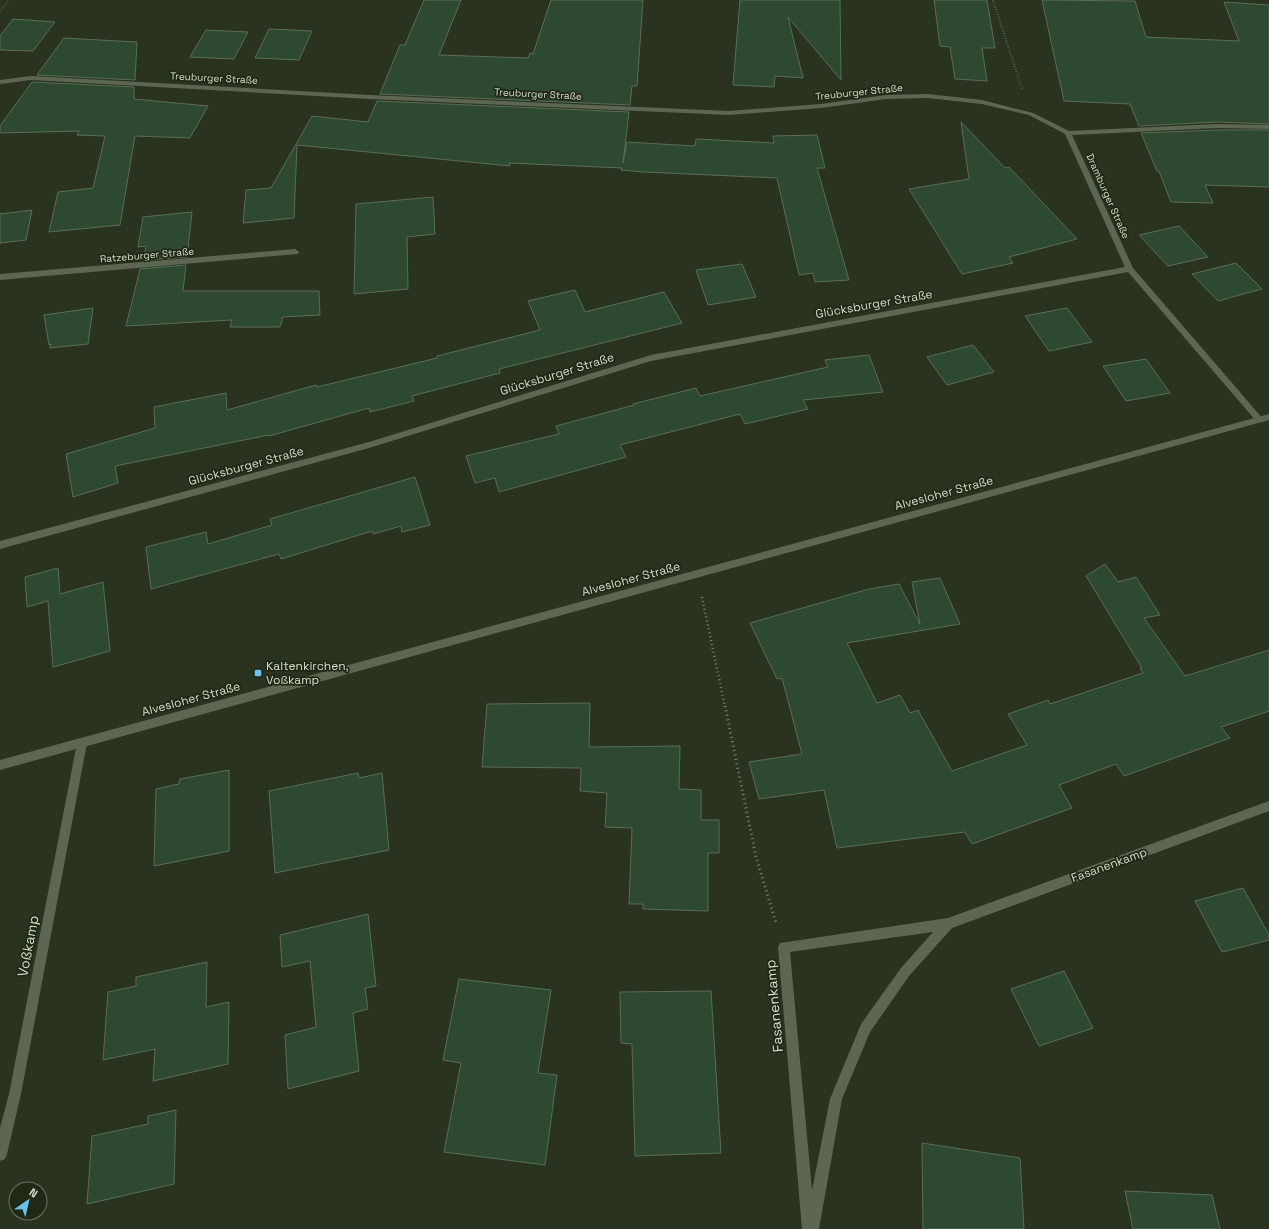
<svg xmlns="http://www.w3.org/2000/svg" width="1269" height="1229" viewBox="0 0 1269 1229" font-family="'Space Grotesk',sans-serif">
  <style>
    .building { fill: #2e4931; stroke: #5b6c5c }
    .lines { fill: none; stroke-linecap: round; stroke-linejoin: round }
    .path-far2 { stroke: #7b8272; stroke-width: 2; stroke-dasharray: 0.5 2; stroke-linecap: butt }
    .path-far1 { stroke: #7b8272; stroke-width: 2.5; stroke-dasharray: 1 3; stroke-linecap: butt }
    .path { stroke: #7b8272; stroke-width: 3; stroke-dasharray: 1 3.5; stroke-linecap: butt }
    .street { fill: #5d6652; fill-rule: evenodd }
    .secondary { fill: #5d6652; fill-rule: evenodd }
    .poi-dot { fill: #65c5ee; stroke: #212816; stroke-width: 1.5 }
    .labels { text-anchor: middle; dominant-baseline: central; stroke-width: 3.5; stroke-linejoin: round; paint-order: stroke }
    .far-street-label { font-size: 10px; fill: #d6dcd0; stroke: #212816 }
    .street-label { font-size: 12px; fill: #d6dcd0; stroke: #212816 }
    .poi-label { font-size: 12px; fill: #d6dcd0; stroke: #212816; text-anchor: start }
    .near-street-label { font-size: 14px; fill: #d6dcd0; stroke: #212816 }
  </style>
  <rect width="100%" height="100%" fill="#2a3220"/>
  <g class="building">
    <path d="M 424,0 L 461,0 L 439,55 L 528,58 L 530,53 L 533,54 L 551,0 L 643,0 L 637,86 L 632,86 L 630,105 L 380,94 L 400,45 L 405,45 Z"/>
    <path d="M 740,0 L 840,0 L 841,80 L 788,17 L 803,78 L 775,76 L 774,87 L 733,85 Z"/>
    <path d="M 934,0 L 987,0 L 995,48 L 982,48 L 987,81 L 955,79 L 950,47 L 940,46 Z"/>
    <path d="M 1042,0 L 1135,1 L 1146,37 L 1239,41 L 1224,2 L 1269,5 L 1269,124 L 1217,122 L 1139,126 L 1130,104 L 1064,101 Z"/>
    <path d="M 13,19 L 55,22 L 33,51 L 0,50 L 0,36 Z"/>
    <path d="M 269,29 L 312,31 L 299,60 L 255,58 Z"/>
    <path d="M 206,30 L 248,32 L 234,59 L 190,57 Z"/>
    <path d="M 64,38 L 137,42 L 135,80 L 37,75 Z"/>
    <path d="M 32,82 L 134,87 L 134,99 L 208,106 L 190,138 L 135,136 L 120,225 L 49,232 L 58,192 L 93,188 L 105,136 L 77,135 L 79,131 L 0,133 L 0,126 Z"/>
    <path d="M 377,101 L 629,112 L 623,163 L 627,142 L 695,146 L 696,139 L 774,143 L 773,136 L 817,135 L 825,168 L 817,168 L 849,280 L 815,282 L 813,273 L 799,275 L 777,178 L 644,172 L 621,170 L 622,168 L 509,163 L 510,166 L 297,145 L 294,218 L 243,223 L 246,190 L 271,188 L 312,116 L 368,122 Z"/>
    <path d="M 961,122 L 1005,168 L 1009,167 L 1077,239 L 1009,257 L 1013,263 L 962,274 L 909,189 L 969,179 Z"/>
    <path d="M 1217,130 L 1269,130 L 1269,187 L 1205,185 L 1213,203 L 1171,202 L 1159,171 L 1157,171 L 1141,133 Z"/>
    <path d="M 433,197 L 435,234 L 407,237 L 408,289 L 354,294 L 356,204 Z"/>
    <path d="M 32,210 L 26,240 L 0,243 L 0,214 Z"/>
    <path d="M 192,212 L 187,257 L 143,260 L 146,246 L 138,247 L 143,217 Z"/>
    <path d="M 1179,226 L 1208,257 L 1168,266 L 1139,235 Z"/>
    <path d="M 1236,263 L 1262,289 L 1218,301 L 1192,274 Z"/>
    <path d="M 742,264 L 756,297 L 708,305 L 696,270 Z"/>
    <path d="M 186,265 L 183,291 L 319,291 L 320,315 L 283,317 L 280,327 L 230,327 L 232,320 L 126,326 L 140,269 Z"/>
    <path d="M 575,290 L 585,312 L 664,292 L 682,323 L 499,369 L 500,373 L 412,396 L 414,401 L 370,412 L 369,408 L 269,436 L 269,435 L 115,466 L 118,483 L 73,497 L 66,454 L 155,428 L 154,407 L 226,393 L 227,410 L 316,385 L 317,387 L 437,358 L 437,356 L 540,330 L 528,301 Z"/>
    <path d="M 93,308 L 88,344 L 50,348 L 51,344 L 49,345 L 44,315 Z"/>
    <path d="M 1067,308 L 1092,342 L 1049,351 L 1025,316 Z"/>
    <path d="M 973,345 L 994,372 L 947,385 L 927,357 Z"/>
    <path d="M 869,355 L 883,392 L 803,400 L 808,409 L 745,424 L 740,414 L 620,445 L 626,457 L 499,492 L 495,478 L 475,483 L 466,456 L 559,434 L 556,426 L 634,405 L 633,404 L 696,388 L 700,396 L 828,367 L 825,360 Z"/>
    <path d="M 1146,359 L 1170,393 L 1126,401 L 1103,366 Z"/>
    <path d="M 415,477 L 430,525 L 402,532 L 401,526 L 373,534 L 372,531 L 281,559 L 279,554 L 151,589 L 146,547 L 206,532 L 208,544 L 272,525 L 270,519 Z"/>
    <path d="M 1105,564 L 1118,582 L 1136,577 L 1160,615 L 1144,618 L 1185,676 L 1269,650 L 1269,711 L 1221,727 L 1230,738 L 1124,776 L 1116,764 L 1059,785 L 1072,808 L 972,844 L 965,832 L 837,848 L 824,790 L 759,799 L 749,762 L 802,754 L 782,678 L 777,679 L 750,623 L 869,589 L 899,584 L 920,624 L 912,582 L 940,578 L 960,624 L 847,643 L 877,703 L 900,695 L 910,713 L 918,710 L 952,771 L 1027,745 L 1008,714 L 1048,700 L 1050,704 L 1143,673 L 1140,668 L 1142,668 L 1086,576 Z"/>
    <path d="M 58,568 L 60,594 L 103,582 L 110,651 L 53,667 L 48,601 L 27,607 L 25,577 Z"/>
    <path d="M 590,703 L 589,747 L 680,746 L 679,789 L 701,790 L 701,820 L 719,820 L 719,853 L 708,853 L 708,911 L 643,909 L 643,904 L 629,904 L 632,828 L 605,827 L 607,793 L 580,791 L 581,768 L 482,767 L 487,704 Z"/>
    <path d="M 229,770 L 229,851 L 154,866 L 156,789 L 179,784 L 180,779 Z"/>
    <path d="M 358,773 L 359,778 L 382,773 L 389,850 L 275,873 L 269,791 Z"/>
    <path d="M 1243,888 L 1269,935 L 1269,940 L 1222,952 L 1195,901 Z"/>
    <path d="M 368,914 L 376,986 L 365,988 L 368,1009 L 353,1013 L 359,1071 L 288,1089 L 285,1035 L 316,1027 L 310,961 L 282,967 L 280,935 Z"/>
    <path d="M 207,962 L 206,1007 L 229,1002 L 228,1064 L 153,1081 L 155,1049 L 103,1060 L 108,992 L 136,986 L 136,977 Z"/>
    <path d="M 1064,971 L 1093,1028 L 1039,1046 L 1011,989 Z"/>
    <path d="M 459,979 L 551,990 L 538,1073 L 557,1075 L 545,1165 L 444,1152 L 461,1063 L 443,1060 Z"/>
    <path d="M 711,991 L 721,1153 L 635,1156 L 632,1044 L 621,1043 L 620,992 Z"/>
    <path d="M 176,1110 L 174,1184 L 87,1204 L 92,1136 L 148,1124 L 148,1116 Z"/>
    <path d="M 922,1143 L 1020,1158 L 1024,1229 L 923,1229 Z"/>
    <path d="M 1125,1191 L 1212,1195 L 1220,1229 L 1133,1229 Z"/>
  </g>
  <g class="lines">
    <g class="path-far2">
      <path d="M 993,0 L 1022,89"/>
      <path d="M 0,12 L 9,0"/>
    </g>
    <path class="path-far1" d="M 702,597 L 725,707"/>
    <path class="path" d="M 725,706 L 756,857 L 776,923"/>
    <g class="street">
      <path d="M 31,76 L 370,95 L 729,111 L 821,104 L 886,95 L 928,94 L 982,100 L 1033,113 L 1069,131 L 1217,124 L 1269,125 L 1269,129 L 1217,128 L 1072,135 L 1133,268 L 1264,420 L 1263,422 L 1257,422 L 1128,272 L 651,361 L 369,448 L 0,549 L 0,541 L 369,442 L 651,355 L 1125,267 L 1065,134 L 1029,115 L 982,104 L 928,98 L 886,99 L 821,108 L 729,115 L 370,99 L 31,80 L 0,84 L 0,80 Z"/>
      <path d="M 295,249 L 299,252 L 298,254 L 0,280 L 0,274 Z"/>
      <path d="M 82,738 L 86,740 L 87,743 L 21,1094 L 7,1154 L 5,1159 L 0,1161 L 0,1128 L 9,1094 L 77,743 L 78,740 Z"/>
      <path d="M 1269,801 L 1269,811 L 952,928 L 909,976 L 870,1032 L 842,1099 L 819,1229 L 802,1229 L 778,947 L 780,943 L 948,918 ZM 933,932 L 901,968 L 861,1024 L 830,1099 L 812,1190 L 790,952 Z"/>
    </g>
    <path class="secondary" d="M 1269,414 L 1269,420 L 0,770 L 0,760 Z"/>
  </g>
  <rect class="poi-dot" x="254" y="669" width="8" height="8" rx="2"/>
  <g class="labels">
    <g class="far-street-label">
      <text transform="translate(214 78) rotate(3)">Treuburger Straße</text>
      <text transform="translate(859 92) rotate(-6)">Treuburger Straße</text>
      <text transform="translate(538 94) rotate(3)">Treuburger Straße</text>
      <text transform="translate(1108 196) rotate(66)">Dramburger Straße</text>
      <text transform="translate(147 255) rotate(-5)">Ratzeburger Straße</text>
    </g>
    <g class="street-label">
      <text transform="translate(874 304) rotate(-10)">Glücksburger Straße</text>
      <text transform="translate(557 374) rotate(-17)">Glücksburger Straße</text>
      <text transform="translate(246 466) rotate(-15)">Glücksburger Straße</text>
      <text transform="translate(944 493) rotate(-15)">Alvesloher Straße</text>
      <text transform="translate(631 579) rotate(-15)">Alvesloher Straße</text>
      <text transform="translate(191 699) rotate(-15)">Alvesloher Straße</text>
      <text transform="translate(1109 865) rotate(-20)">Fasanenkamp</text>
    </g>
    <g class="poi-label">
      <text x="266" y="666">Kaltenkirchen,<tspan x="266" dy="14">Voßkamp</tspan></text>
    </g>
    <g class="near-street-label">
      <text transform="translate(28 946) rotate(-79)">Voßkamp</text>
      <text transform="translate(774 1006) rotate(-95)">Fasanenkamp</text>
    </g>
  </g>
  <g transform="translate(28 1201) rotate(34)"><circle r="19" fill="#212816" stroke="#697060"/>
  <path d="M0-3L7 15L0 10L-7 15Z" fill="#65c5ee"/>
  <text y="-6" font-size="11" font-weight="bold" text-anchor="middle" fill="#d6dcd0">N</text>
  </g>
</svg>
